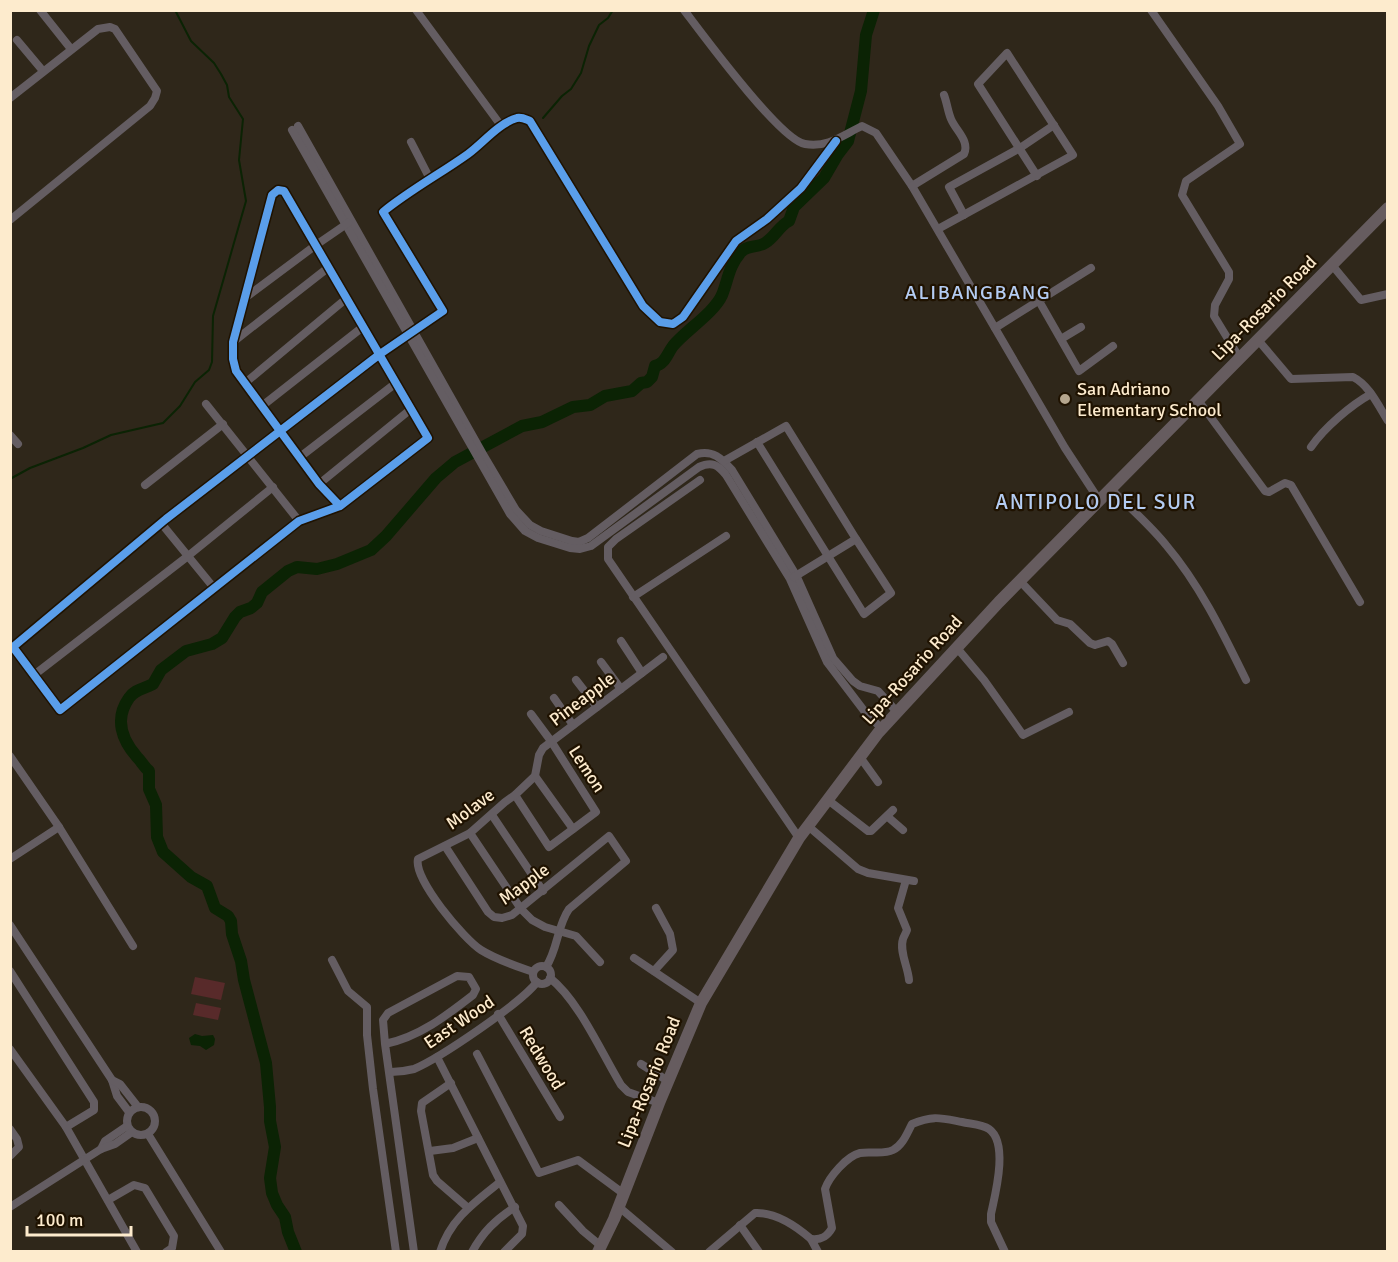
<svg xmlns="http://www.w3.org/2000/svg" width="1398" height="1262" viewBox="0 0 1398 1262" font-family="Signika,sans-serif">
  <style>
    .green { fill: #582a2a }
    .water { fill: #0b2304 }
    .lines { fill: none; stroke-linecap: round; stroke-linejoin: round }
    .stream { stroke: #0b2304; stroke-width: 2 }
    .river { stroke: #0b2304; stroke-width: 12 }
    .minor { stroke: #645d62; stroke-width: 8 }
    .primary { stroke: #665c5f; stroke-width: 12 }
    .cycleway-casing { stroke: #1f1200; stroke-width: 11 }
    .cycleway { stroke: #5a9eea; stroke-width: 8 }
    .poi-dot { fill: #b5a68e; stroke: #1f1200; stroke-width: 2 }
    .labels { text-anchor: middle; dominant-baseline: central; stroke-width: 4.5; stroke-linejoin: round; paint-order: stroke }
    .street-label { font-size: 18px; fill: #fdebcd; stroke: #1f1200 }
    .poi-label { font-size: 18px; fill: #fdebcd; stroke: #1f1200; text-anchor: start }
    .neighbourhood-label { font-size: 20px; letter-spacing: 1.5px; fill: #b4ccf2; stroke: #1f1200 }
    .quarter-label { font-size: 21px; letter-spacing: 1.5px; fill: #b4ccf2; stroke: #1f1200 }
  </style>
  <rect width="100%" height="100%" fill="#2f271a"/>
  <g class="green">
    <path d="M 195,977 L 225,983 L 221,1000 L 191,994 Z"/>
    <path d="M 196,1003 L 221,1008 L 218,1020 L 193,1015 Z"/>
  </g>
  <path class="water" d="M 195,1034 L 202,1036 L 213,1035 L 215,1039 L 214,1045 L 206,1050 L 200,1046 L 191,1045 L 189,1038 Z"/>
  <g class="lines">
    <g class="stream">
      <path d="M 543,118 L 562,96 L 571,89 L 581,73 L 589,46 L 599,25 L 608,18 L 613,10"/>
      <path d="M 10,479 L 30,468 L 83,448 L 111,435 L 163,423 L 180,406 L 195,382 L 209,370 L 212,362 L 213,316 L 246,201 L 239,160 L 243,119 L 229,97 L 227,85 L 221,74 L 214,63 L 191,41 L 175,10"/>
    </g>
    <path class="river" d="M 296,1252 L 288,1232 L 285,1217 L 277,1205 L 272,1193 L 270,1178 L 275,1147 L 270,1121 L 270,1107 L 266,1063 L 244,980 L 241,961 L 232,934 L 231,921 L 228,916 L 215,908 L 207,886 L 191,877 L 163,852 L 157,837 L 156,805 L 149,789 L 149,771 C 144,767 142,762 137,757 C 122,740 114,719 129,698 C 135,689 144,689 153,684 L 161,670 L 186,651 L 212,644 L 222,638 L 235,617 L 240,612 L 251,608 L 257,603 L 262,592 L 288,571 L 297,567 L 317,569 L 337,564 L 371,550 L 386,536 L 436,478 L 455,462 L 522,426 L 542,422 L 573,407 L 590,405 L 605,396 L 632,391 L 641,383 L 647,382 L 652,377 L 655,366 C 665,364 667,354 673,346 C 685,331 714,313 722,295 C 728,280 729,266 740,253 C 746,245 757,248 765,243 C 775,237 779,226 789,221 L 794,207 L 824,178 L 838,154 L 848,141 L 861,91 L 866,35 L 874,10"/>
    <g class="minor">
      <path d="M 40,10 L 71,49"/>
      <path d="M 416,10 L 502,127"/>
      <path d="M 684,10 C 703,35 780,140 805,144 C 828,148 843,135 862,126 L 876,133 L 912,186 L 1065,448 L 1099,500"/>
      <path d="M 1151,10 L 1218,106 L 1240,144 L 1186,181 L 1182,195 L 1229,272 L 1229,279 L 1215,305 L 1214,316 L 1239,357"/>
      <path d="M 17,40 L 43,71"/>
      <path d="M 10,98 L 98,29 L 110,27 L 115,29 L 157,91 L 155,98 L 150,106 L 10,220"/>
      <path d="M 298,126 L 484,456 L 516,510 L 530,525 L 541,531 L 572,541 L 579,542 L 588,538 L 697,454 C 713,450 721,458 732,470 L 796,575 L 833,658 L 853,681 L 860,686 L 878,691 L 897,712"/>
      <path d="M 292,130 L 510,514 L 525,531 L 538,538 L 570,548 L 580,549 L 591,546 L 699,467 C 712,461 718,465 726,475 L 790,579 L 827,662 L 865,712 L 882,729"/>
      <path d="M 411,142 L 430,179"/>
      <path d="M 912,186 L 964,154 C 970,141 956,131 951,119 C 948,112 947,103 944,95"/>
      <path d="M 964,215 L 949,187 L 1020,148 L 1054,125"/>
      <path d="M 938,229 L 1073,155 L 1007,53 L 978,84 L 1037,176"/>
      <path d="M 1332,265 L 1361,300 L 1388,294"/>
      <path d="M 245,298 L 316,245 L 348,223"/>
      <path d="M 1039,301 L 1079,371 L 1113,346"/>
      <path d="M 995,328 L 1091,268"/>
      <path d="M 1061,339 L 1081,327"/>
      <path d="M 1258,340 L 1291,379 L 1353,377 C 1369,385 1378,405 1388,421"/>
      <path d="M 233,342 L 329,267"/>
      <path d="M 245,383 L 347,298"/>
      <path d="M 1198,400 L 1265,491 L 1269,492 L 1285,483 L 1291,485 L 1360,602"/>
      <path d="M 206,404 L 299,521"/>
      <path d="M 262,406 L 364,326"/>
      <path d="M 10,435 L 18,444"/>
      <path d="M 757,442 L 864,614 L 891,593 L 856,539"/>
      <path d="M 1311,447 C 1324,428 1351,405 1371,394"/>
      <path d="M 300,457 L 396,383"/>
      <path d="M 724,461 L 786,426 L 856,539 L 794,577"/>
      <path d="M 700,480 L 616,539 L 608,547 L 608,559 L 799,838"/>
      <path d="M 319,484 L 411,409"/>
      <path d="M 145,485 L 223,424"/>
      <path d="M 1111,489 C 1129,507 1150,525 1166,545 C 1200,585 1223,633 1246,680"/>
      <path d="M 340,506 L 319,484 L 236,371 L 233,359 L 233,342 L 272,195 L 278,190 L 284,191 L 428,438 L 340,506 L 299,521 L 60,710 L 13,647 L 166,519 L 380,354 L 443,311 L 383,212 C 410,190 440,174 468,154 C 483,143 499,123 517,118 C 522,117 525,119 530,121 L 643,306 L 660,322 L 673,324 L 683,317 L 736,241 L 767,219 L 801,188 L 836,141"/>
      <path d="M 161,523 L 214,588"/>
      <path d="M 1020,581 L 1057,620 L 1070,624 L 1090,643 L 1095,645 L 1108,641 L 1112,644 L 1123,663"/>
      <path d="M 633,597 L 726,536"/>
      <path d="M 621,641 L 642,673"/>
      <path d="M 957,648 L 984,680 L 1023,735 L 1069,712"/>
      <path d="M 601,662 L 621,689"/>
      <path d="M 34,675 L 188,556 L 273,487"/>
      <path d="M 576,680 L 597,707"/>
      <path d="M 554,698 L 573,725"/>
      <path d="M 10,756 L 59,827 L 133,946"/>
      <path d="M 860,757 L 878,782"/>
      <path d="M 535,776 L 573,829"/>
      <path d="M 515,795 L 549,847 L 596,812 L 551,741 L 531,714"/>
      <path d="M 828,800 L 868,831 L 871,831 L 893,810"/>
      <path d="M 492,815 L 543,891"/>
      <path d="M 888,817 L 903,830"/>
      <path d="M 808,826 L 858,869 L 868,873 L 914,881"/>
      <path d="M 470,833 L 521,909 L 532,920 L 545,927 L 576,936 L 600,962"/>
      <path d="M 445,846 L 488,912 L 494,917 L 502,918 L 512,915 L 609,836 L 626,861 L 569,909 C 557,926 558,949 546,967"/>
      <path d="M 10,859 L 59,827"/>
      <path d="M 906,880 L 898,908 L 907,930 C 906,933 904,936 903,939 C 899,951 908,967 909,980"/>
      <path d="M 10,925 L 112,1080 L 117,1096 L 129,1112"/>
      <path d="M 634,958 L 701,1003"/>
      <path d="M 332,960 L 348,991 L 367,1007 L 367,1035 L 373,1089 L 396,1252"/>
      <circle cx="542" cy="975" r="9"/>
      <path d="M 10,971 L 94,1102 L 94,1110 L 66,1127"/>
      <path d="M 654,971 L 673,950 L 670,934 L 656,908"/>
      <path d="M 533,972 C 516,966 497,960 481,950 C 464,939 413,879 418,859 L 470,833 L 505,802 L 515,795 L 535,776 L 539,755 L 543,748 L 663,657"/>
      <path d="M 550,978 C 579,1001 601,1052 621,1085 L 628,1092 L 659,1103"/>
      <path d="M 498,1014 L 560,1117"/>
      <path d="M 385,1044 C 419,1037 446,1016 473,995 L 476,989 L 469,977 L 457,976 L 388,1013 L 383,1020 L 385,1044 L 414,1252"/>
      <path d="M 10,1049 L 66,1127 L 137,1252"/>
      <path d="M 477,1054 L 539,1173 L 578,1160 L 624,1194"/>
      <path d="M 437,1057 L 523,1226 L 522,1234 L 504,1252"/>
      <path d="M 641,1064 L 668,1081"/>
      <path d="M 391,1072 C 398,1072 406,1071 414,1069 C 440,1058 521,1003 537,982"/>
      <path d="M 112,1080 L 120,1084 L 138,1107"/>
      <path d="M 451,1083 L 422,1103 L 421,1111 L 433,1175 L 437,1181 L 467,1207"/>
      <circle cx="141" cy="1121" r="14"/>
      <path d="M 10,1129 L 17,1139 L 19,1147 L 10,1156"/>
      <path d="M 148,1134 L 221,1252"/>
      <path d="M 101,1149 L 105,1141 L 127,1126"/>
      <path d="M 430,1151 L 453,1148 L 478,1138"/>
      <path d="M 108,1200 L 134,1185 L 145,1188 L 174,1236 L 172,1248 L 166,1252"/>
      <path d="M 559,1205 L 583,1231 L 601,1246"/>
      <path d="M 10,1207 L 101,1149 L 115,1144 L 132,1132"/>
      <path d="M 619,1207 L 672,1252"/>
      <path d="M 740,1225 L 759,1252"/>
      <path d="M 440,1252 C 450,1219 475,1202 500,1182"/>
      <path d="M 472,1252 C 483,1232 495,1220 515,1207"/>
      <path d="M 709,1252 L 755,1213 C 775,1212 796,1226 811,1239"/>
      <path d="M 818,1252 L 811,1239 C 821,1240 827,1237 832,1228 L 825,1189 C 829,1177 847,1156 860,1153 C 871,1151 883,1155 893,1150 C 903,1145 907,1133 912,1124 C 933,1115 941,1118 962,1122 C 970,1124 982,1124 989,1129 C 1009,1143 995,1195 991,1214 L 991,1222 L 1005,1252"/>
    </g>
    <path class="primary" d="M 598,1252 L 614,1219 L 659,1103 L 701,1003 L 799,838 L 878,733 L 999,602 L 1388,208"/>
    <defs>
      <path id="cycleway" d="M 340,506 L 319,484 L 236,371 L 233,359 L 233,342 L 272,195 L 278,190 L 284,191 L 428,438 L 340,506 L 299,521 L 60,710 L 13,647 L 166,519 L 380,354 L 443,311 L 383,212 C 410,190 440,174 468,154 C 483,143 499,123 517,118 C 522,117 525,119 530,121 L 643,306 L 660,322 L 673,324 L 683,317 L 736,241 L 767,219 L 801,188 L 836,141"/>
    </defs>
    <use href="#cycleway" class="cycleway-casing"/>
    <use href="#cycleway" class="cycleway"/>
  </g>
  <circle class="poi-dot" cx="1065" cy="399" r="6"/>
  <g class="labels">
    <g class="street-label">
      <text transform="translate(1264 308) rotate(-45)">Lipa-Rosario Road</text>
      <text transform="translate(912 670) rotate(-48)">Lipa-Rosario Road</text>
      <text transform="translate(582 699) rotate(-37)">Pineapple</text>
      <text transform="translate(587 769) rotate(57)">Lemon</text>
      <text transform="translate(470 809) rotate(-37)">Molave</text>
      <text transform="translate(524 884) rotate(-36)">Mapple</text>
      <text transform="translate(459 1022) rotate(-34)">East Wood</text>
      <text transform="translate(542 1058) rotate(59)">Redwood</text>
      <text transform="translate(649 1082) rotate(-68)">Lipa-Rosario Road</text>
    </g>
    <g class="poi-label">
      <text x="1077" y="389">San Adriano<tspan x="1077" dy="21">Elementary School</tspan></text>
    </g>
    <g class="neighbourhood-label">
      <text x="978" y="292">ALIBANGBANG</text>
    </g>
    <g class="quarter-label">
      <text x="1096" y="502">ANTIPOLO DEL SUR</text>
    </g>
  </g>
  <rect width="1398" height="1262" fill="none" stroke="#fdebcd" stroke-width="24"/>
  <path d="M27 1226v9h104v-9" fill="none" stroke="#fdebcd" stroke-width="3"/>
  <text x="36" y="1226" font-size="18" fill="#fdebcd" stroke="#1f1200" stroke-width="4.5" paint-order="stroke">100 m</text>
</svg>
